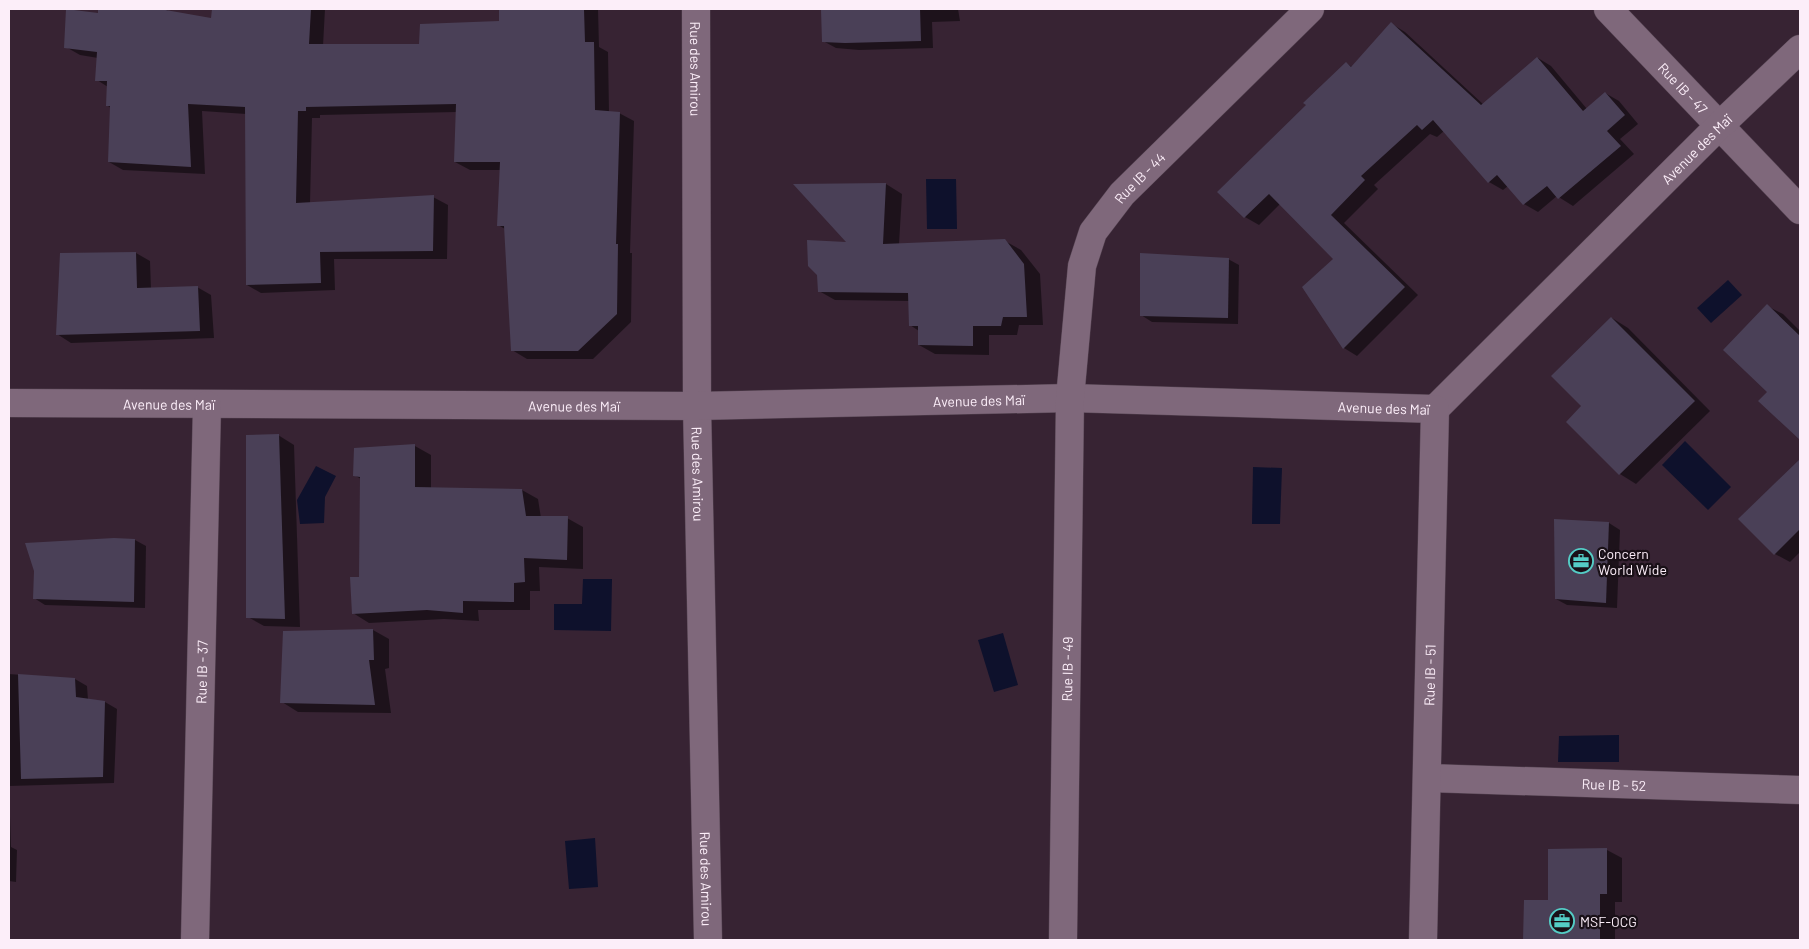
<svg xmlns="http://www.w3.org/2000/svg" width="1809" height="949" viewBox="0 0 1809 949" font-family="Barlow,sans-serif">
  <style>
    .water { fill: #0e112c }
    .shadow { fill: #0007 }
    .building { fill: #4a4057 }
    .lines { fill: none; stroke-linecap: round; stroke-linejoin: round }
    .minor-casing { stroke: #534250; stroke-width: 29 }
    .minor { stroke: #7f687b; stroke-width: 28 }
    .labels { text-anchor: middle; dominant-baseline: central; stroke-width: 4.5; stroke-linejoin: round; paint-order: stroke }
    .street-label { font-size: 14px; fill: #fceef9; stroke: #191017 }
    .poi-label { font-size: 14px; fill: #fceef9; stroke: #191017; text-anchor: start }
  </style>
  <rect width="100%" height="100%" fill="#372333"/>
  <g class="water">
    <path d="M 926,179 L 956,179 L 957,229 L 927,229 Z"/>
    <path d="M 1728,280 L 1742,295 L 1711,323 L 1697,308 Z"/>
    <path d="M 1685,441 L 1731,487 L 1708,510 L 1662,465 Z"/>
    <path d="M 316,466 L 336,476 L 325,497 L 324,523 L 300,524 L 297,500 Z"/>
    <path d="M 1253,467 L 1282,468 L 1280,524 L 1252,524 Z"/>
    <path d="M 583,579 L 612,579 L 611,631 L 554,630 L 554,604 L 582,604 Z"/>
    <path d="M 1003,633 L 1018,685 L 994,692 L 978,640 Z"/>
    <path d="M 1619,735 L 1619,762 L 1558,762 L 1559,736 Z"/>
    <path d="M 595,838 L 598,887 L 569,889 L 565,841 Z"/>
  </g>
  <g class="shadow">
    <path d="M 100,9 L 167,9 L 169,12 L 213,19 L 213,9 L 325,9 L 323,46 L 420,46 L 500,23 L 500,9 L 598,9 L 599,47 L 608,52 L 609,112 L 619,113 L 634,121 L 630,253 L 632,253 L 631,322 L 593,359 L 527,359 L 512,350 L 505,229 L 498,225 L 501,170 L 470,170 L 455,162 L 457,112 L 320,115 L 320,118 L 312,118 L 310,204 L 433,197 L 448,205 L 447,259 L 334,259 L 335,290 L 261,293 L 247,285 L 246,114 L 202,111 L 205,174 L 123,170 L 109,162 L 111,108 L 108,106 L 108,87 L 97,80 L 98,58 L 80,55 L 66,47 L 99,15 Z"/>
    <path d="M 823,9 L 958,9 L 960,21 L 932,22 L 933,48 L 859,50 L 836,48 L 823,41 Z"/>
    <path d="M 1392,24 L 1405,32 L 1484,105 L 1538,58 L 1551,66 L 1587,109 L 1605,93 L 1619,101 L 1638,124 L 1620,139 L 1634,154 L 1573,206 L 1557,196 L 1538,212 L 1524,204 L 1508,186 L 1503,190 L 1489,182 L 1444,131 L 1437,137 L 1430,134 L 1374,185 L 1378,189 L 1344,223 L 1418,295 L 1357,356 L 1344,348 L 1335,259 L 1280,204 L 1259,225 L 1245,217 L 1307,106 L 1346,63 L 1352,67 Z"/>
    <path d="M 886,184 L 902,194 L 899,244 L 1005,241 L 1021,250 L 1040,274 L 1043,325 L 1019,325 L 1017,335 L 989,335 L 989,355 L 935,354 L 919,345 L 919,331 L 910,325 L 909,301 L 835,300 L 819,291 Z"/>
    <path d="M 136,253 L 150,261 L 151,289 L 197,287 L 211,295 L 214,338 L 71,343 L 57,334 Z"/>
    <path d="M 1228,259 L 1239,265 L 1238,324 L 1152,322 L 1141,315 Z"/>
    <path d="M 1767,306 L 1783,314 L 1800,331 L 1800,439 L 1760,401 L 1768,392 Z"/>
    <path d="M 1612,318 L 1628,328 L 1710,411 L 1636,484 L 1620,474 Z"/>
    <path d="M 278,435 L 294,445 L 300,627 L 264,626 L 248,617 Z"/>
    <path d="M 415,446 L 431,455 L 431,488 L 522,490 L 538,499 L 541,518 L 567,518 L 583,527 L 583,569 L 539,567 L 540,591 L 530,591 L 530,610 L 478,610 L 479,621 L 444,619 L 369,623 L 353,613 L 361,578 L 361,479 L 354,475 L 355,449 Z"/>
    <path d="M 1800,461 L 1800,552 L 1790,562 L 1775,554 L 1740,519 Z"/>
    <path d="M 1609,523 L 1620,530 L 1617,608 L 1567,605 L 1556,599 Z"/>
    <path d="M 135,540 L 146,546 L 145,608 L 45,605 L 34,598 Z"/>
    <path d="M 373,630 L 389,639 L 389,668 L 385,669 L 391,713 L 298,712 L 282,702 Z"/>
    <path d="M 9,674 L 75,679 L 87,686 L 88,700 L 105,702 L 117,709 L 114,783 L 9,786 L 11,847 L 17,850 L 16,882 L 9,881 Z"/>
    <path d="M 1607,850 L 1622,858 L 1622,902 L 1615,902 L 1615,940 L 1524,940 L 1525,901 L 1549,902 Z"/>
  </g>
  <g class="building">
    <path d="M 66,9 L 98,13 L 98,9 L 160,9 L 211,18 L 212,9 L 311,9 L 309,44 L 419,44 L 420,24 L 499,21 L 499,9 L 584,9 L 585,42 L 594,42 L 595,110 L 620,112 L 616,244 L 618,244 L 617,314 L 578,351 L 511,351 L 504,226 L 497,226 L 500,162 L 454,162 L 456,104 L 306,107 L 306,111 L 298,111 L 296,203 L 434,195 L 433,251 L 320,252 L 321,283 L 246,285 L 245,107 L 188,104 L 191,167 L 108,162 L 110,106 L 106,106 L 107,81 L 95,81 L 97,52 L 64,48 Z"/>
    <path d="M 821,9 L 920,9 L 921,41 L 845,43 L 822,42 Z"/>
    <path d="M 1391,22 L 1481,105 L 1537,57 L 1583,111 L 1605,92 L 1625,115 L 1607,131 L 1621,146 L 1558,199 L 1547,186 L 1523,205 L 1497,175 L 1488,183 L 1433,120 L 1422,130 L 1417,125 L 1361,176 L 1365,180 L 1331,215 L 1405,287 L 1343,349 L 1302,287 L 1333,259 L 1269,194 L 1244,218 L 1217,192 L 1306,105 L 1303,103 L 1346,62 L 1351,67 Z"/>
    <path d="M 886,183 L 883,244 L 1005,239 L 1024,264 L 1027,317 L 1003,317 L 1001,326 L 973,326 L 973,346 L 918,345 L 918,326 L 909,326 L 908,293 L 818,292 L 817,275 L 808,266 L 807,240 L 846,242 L 793,184 Z"/>
    <path d="M 136,252 L 137,288 L 198,286 L 200,331 L 56,335 L 60,253 Z"/>
    <path d="M 1140,253 L 1229,258 L 1228,318 L 1140,316 Z"/>
    <path d="M 1767,304 L 1800,336 L 1800,440 L 1758,401 L 1767,392 L 1723,350 Z"/>
    <path d="M 1611,317 L 1695,401 L 1619,475 L 1566,422 L 1581,406 L 1551,376 Z"/>
    <path d="M 279,434 L 285,619 L 246,618 L 246,435 Z"/>
    <path d="M 415,444 L 415,487 L 522,489 L 526,516 L 568,516 L 567,560 L 524,558 L 525,582 L 514,583 L 514,602 L 463,601 L 463,613 L 427,610 L 352,614 L 350,577 L 359,577 L 360,477 L 353,476 L 354,448 Z"/>
    <path d="M 1800,459 L 1800,529 L 1774,555 L 1738,519 Z"/>
    <path d="M 1554,519 L 1609,522 L 1606,603 L 1555,599 Z"/>
    <path d="M 114,538 L 135,539 L 134,602 L 33,599 L 34,571 L 25,543 Z"/>
    <path d="M 373,629 L 374,660 L 369,660 L 375,705 L 280,703 L 283,631 Z"/>
    <path d="M 18,674 L 75,678 L 76,697 L 105,701 L 103,777 L 21,779 Z"/>
    <path d="M 1607,848 L 1607,894 L 1600,894 L 1600,940 L 1523,940 L 1524,900 L 1548,900 L 1548,849 Z"/>
  </g>
  <g class="lines">
    <defs>
      <g id="minor">
        <path id="s1" d="M 696,9 L 697,406 L 708,940"/>
        <path id="s2" d="M 1608,9 L 1800,210"/>
        <path id="s3" d="M 9,403 L 697,406 L 1070,398 L 1435,409 L 1720,125 L 1800,49"/>
        <path id="s4" d="M 1428,778 L 1800,790"/>
        <path id="s5" d="M 195,940 L 207,405"/>
        <path id="s6" d="M 1063,940 L 1070,398 L 1082,266 L 1093,232 L 1122,194 L 1310,9"/>
        <path id="s7" d="M 1423,940 L 1435,409"/>
      </g>
    </defs>
    <use href="#minor" class="minor-casing"/>
    <use href="#minor" class="minor"/>
  </g>
  <defs>
    <symbol id="office-ring" viewBox="-11 -11 22 22"><circle r="9.5" fill="#191017" stroke="#54cdc6" stroke-width="1.5"/><path d="M-6-3h4V-5.5h4V-3h4V5H-6ZM-1-4.5V-3h2v-1.5ZM-6 0V1H6V0Z" fill="#54cdc6"/></symbol>
  </defs>
  <g fill-rule="evenodd">
    <use href="#office-ring" x="1567" y="547" width="28" height="28"/>
    <use href="#office-ring" x="1548" y="907" width="28" height="28"/>
  </g>
  <g class="labels">
    <g class="street-label">
      <text stroke="none"><textPath href="#s1" startOffset="60">Rue des Amirou</textPath></text>
      <text stroke="none"><textPath href="#s2" startOffset="109">Rue IB - 47</textPath></text>
      <text stroke="none"><textPath href="#s3" startOffset="1795">Avenue des Maï</textPath></text>
      <text stroke="none"><textPath href="#s6" startOffset="782">Rue IB - 44</textPath></text>
      <text stroke="none"><textPath href="#s3" startOffset="970">Avenue des Maï</textPath></text>
      <text stroke="none"><textPath href="#s3" startOffset="160">Avenue des Maï</textPath></text>
      <text stroke="none"><textPath href="#s3" startOffset="565">Avenue des Maï</textPath></text>
      <text stroke="none"><textPath href="#s3" startOffset="1375">Avenue des Maï</textPath></text>
      <text stroke="none"><textPath href="#s1" startOffset="465">Rue des Amirou</textPath></text>
      <text stroke="none"><textPath href="#s6" startOffset="271">Rue IB - 49</textPath></text>
      <text stroke="none"><textPath href="#s5" startOffset="268">Rue IB - 37</textPath></text>
      <text stroke="none"><textPath href="#s7" startOffset="265">Rue IB - 51</textPath></text>
      <text stroke="none"><textPath href="#s4" startOffset="186">Rue IB - 52</textPath></text>
      <text stroke="none"><textPath href="#s1" startOffset="870">Rue des Amirou</textPath></text>
    </g>
    <g class="poi-label">
      <text x="1598" y="553">Concern<tspan x="1598" dy="16">World Wide</tspan></text>
      <text x="1580" y="921">MSF-OCG</text>
    </g>
  </g>
  <rect width="1809" height="949" fill="none" stroke="#fceef9" stroke-width="20"/>
</svg>
